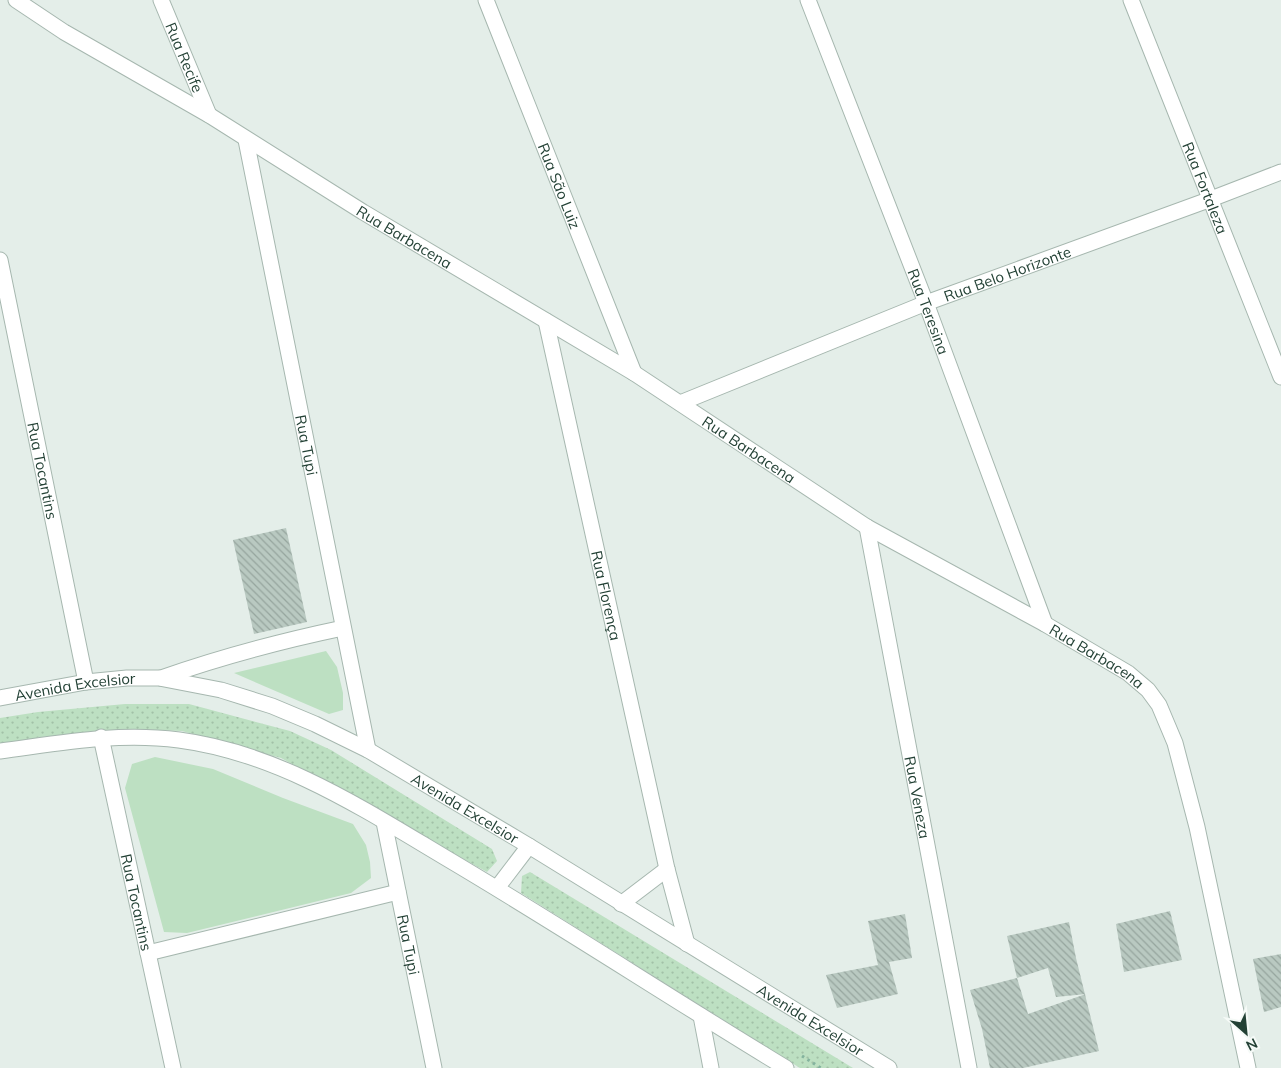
<svg xmlns="http://www.w3.org/2000/svg" width="1281" height="1068" viewBox="0 0 1281 1068" font-family="Mulish,sans-serif">
  <style>
    .grass { fill: url(#grass-dots) }
    .green { fill: #bde0c2 }
    .building { fill: url(#building-back-hatch); fill-rule: evenodd }
    .lines { fill: none; stroke-linecap: round; stroke-linejoin: round }
    .minor-casing { stroke: #a6b7af; stroke-width: 17 }
    .path { stroke: #84b39e; stroke-width: 3; stroke-dasharray: 2.5 4; stroke-linecap: butt }
    .minor { stroke: #fff; stroke-width: 15 }
    .labels { text-anchor: middle; dominant-baseline: central; stroke-width: 4.5; stroke-linejoin: round; paint-order: stroke }
    .street-label { font-size: 15px; fill: #234135; stroke: #f5faf7 }
  </style>
  <defs>
    <pattern id="grass-dots" width="8" height="8" patternUnits="userSpaceOnUse" patternTransform="scale(1.25)"><rect width="8" height="8" fill="#bde0c2"/><path d="M2 2h.1M6 6h.1" fill="none" stroke="#a2c1a7" stroke-width="1.8" stroke-linecap="round"/></pattern>
    <pattern id="building-back-hatch" width="6" height="6" patternUnits="userSpaceOnUse" patternTransform="scale(1.25)"><rect width="6" height="6" fill="#b9c9c1"/><path d="M-1 5l2 2M0 0l6 6M5-1l2 2" fill="none" stroke="#96a59e"/></pattern>
  </defs>
  <rect width="100%" height="100%" fill="#e4eee9"/>
  <g class="grass">
    <path d="M 125,704 L 189,704 L 290,731 L 331,750 L 492,849 L 497,861 L 487,872 L 281,758 L 182,731 L 127,729 L 41,737 L 0,745 L 0,718 L 38,712 Z"/>
    <path d="M 530,872 L 853,1068 L 800,1068 L 521,893 L 522,876 Z"/>
  </g>
  <g class="green">
    <path d="M 326,651 L 337,667 L 343,693 L 343,710 L 329,714 L 234,673 Z"/>
    <path d="M 155,757 L 213,769 L 283,798 L 353,824 L 366,845 L 370,862 L 371,878 L 351,893 L 187,933 L 164,932 L 125,788 L 132,764 Z"/>
  </g>
  <g class="building">
    <path d="M 286,528 L 307,622 L 254,634 L 233,540 Z"/>
    <path d="M 1170,911 L 1182,960 L 1124,972 L 1116,924 Z"/>
    <path d="M 905,914 L 912,958 L 889,962 L 898,994 L 837,1008 L 826,975 L 878,965 L 868,921 Z"/>
    <path d="M 1069,922 L 1076,958 L 1099,1051 L 1023,1068 L 990,1068 L 982,1029 L 970,990 L 1017,978 L 1007,936 ZM 1048,968 L 1056,997 L 1086,994 L 1028,1014 L 1017,978 Z"/>
    <path d="M 1281,954 L 1281,1007 L 1264,1012 L 1253,959 Z"/>
  </g>
  <g class="lines">
    <defs>
      <g id="minor">
        <path id="s1" d="M 16,0 L 64,32 L 209,115 L 363,212 L 634,373 L 867,527 L 1045,624 L 1128,673 L 1148,690 L 1159,705 L 1175,743 L 1197,827 L 1248,1068"/>
        <path id="s2" d="M 161,0 L 209,115"/>
        <path id="s3" d="M 486,0 L 634,373"/>
        <path id="s4" d="M 808,0 L 926,303 L 1045,624"/>
        <path id="s5" d="M 1131,0 L 1281,377"/>
        <path id="s6" d="M 246,140 L 368,750"/>
        <path id="s7" d="M 0,260 L 86,682"/>
        <path id="s8" d="M 546,321 L 667,869 L 687,944"/>
        <path id="s9" d="M 680,403 L 926,303 L 1211,199 L 1281,172"/>
        <path id="s10" d="M 867,527 L 969,1068"/>
        <path d="M 161,678 C 221,657 281,641 343,628"/>
        <path id="s11" d="M 0,698 L 86,682 L 127,678 L 159,678 L 221,690 L 272,706 L 315,724 L 368,750 L 529,846 L 889,1068"/>
        <path id="s12" d="M 101,737 L 173,1068"/>
        <path d="M 0,751 C 61,743 117,732 179,740 C 278,753 362,808 446,858 C 561,926 672,999 786,1068"/>
        <path id="s13" d="M 384,822 L 434,1068"/>
        <path d="M 497,888 L 529,846"/>
        <path d="M 621,904 L 667,869"/>
        <path d="M 148,953 L 398,892"/>
        <path d="M 701,1016 L 711,1068"/>
      </g>
    </defs>
    <use href="#minor" class="minor-casing"/>
    <path class="path" d="M 802,1056 L 821,1068"/>
    <use href="#minor" class="minor"/>
  </g>
  <g class="labels">
    <g class="street-label">
      <text stroke="none"><textPath href="#s2" startOffset="62">Rua Recife</textPath></text>
      <text stroke="none"><textPath href="#s3" startOffset="200">Rua São Luiz</textPath></text>
      <text stroke="none"><textPath href="#s5" startOffset="202">Rua Fortaleza</textPath></text>
      <text stroke="none"><textPath href="#s1" startOffset="455">Rua Barbacena</textPath></text>
      <text stroke="none"><textPath href="#s9" startOffset="352">Rua Belo Horizonte</textPath></text>
      <text stroke="none"><textPath href="#s4" startOffset="334">Rua Teresina</textPath></text>
      <text stroke="none"><textPath href="#s6" startOffset="311">Rua Tupi</textPath></text>
      <text stroke="none"><textPath href="#s1" startOffset="860">Rua Barbacena</textPath></text>
      <text stroke="none"><textPath href="#s7" startOffset="215">Rua Tocantins</textPath></text>
      <text stroke="none"><textPath href="#s8" startOffset="281">Rua Florença</textPath></text>
      <text stroke="none"><textPath href="#s1" startOffset="1265">Rua Barbacena</textPath></text>
      <text stroke="none"><textPath href="#s11" startOffset="76">Avenida Excelsior</textPath></text>
      <text stroke="none"><textPath href="#s10" startOffset="275">Rua Veneza</textPath></text>
      <text stroke="none"><textPath href="#s11" startOffset="496">Avenida Excelsior</textPath></text>
      <text stroke="none"><textPath href="#s12" startOffset="169">Rua Tocantins</textPath></text>
      <text stroke="none"><textPath href="#s13" startOffset="125">Rua Tupi</textPath></text>
      <text stroke="none"><textPath href="#s11" startOffset="901">Avenida Excelsior</textPath></text>
    </g>
  </g>
  <g transform="translate(1246 1033) rotate(153)" stroke="#f5faf7" stroke-width="4" paint-order="stroke">
  <path d="M0-4L9 19L0 12L-9 19Z" fill="#234135"/>
  <text y="-8" font-size="14" font-weight="bold" text-anchor="middle" fill="#234135">N</text>
  </g>
</svg>
